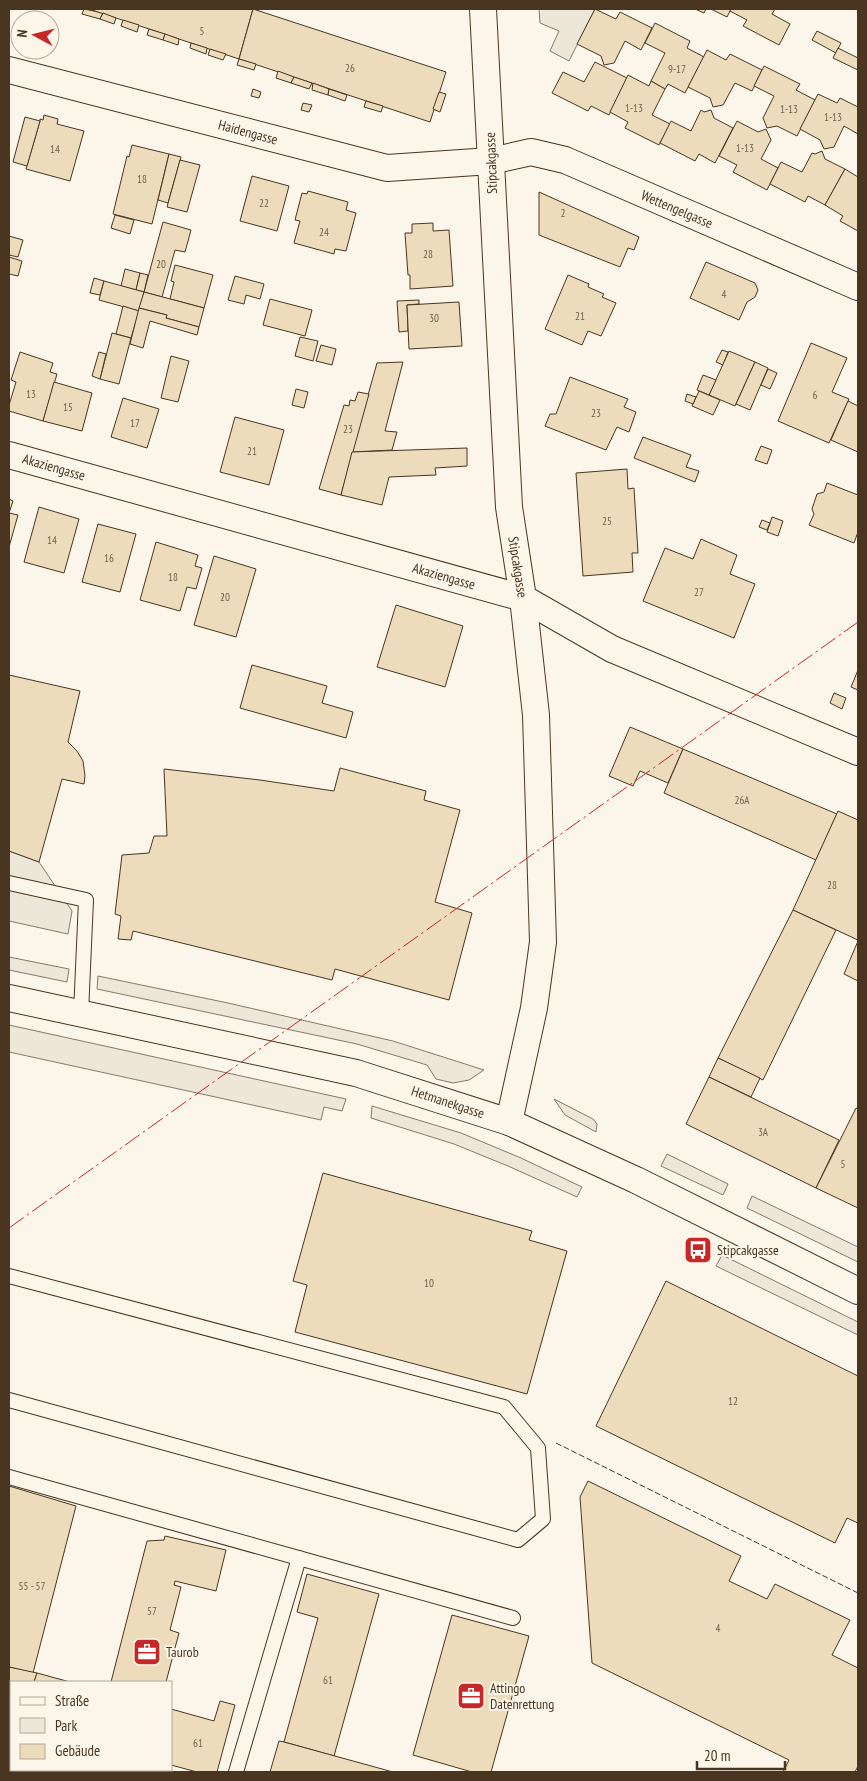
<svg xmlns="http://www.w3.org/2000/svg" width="867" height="1781" viewBox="0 0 867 1781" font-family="'PT Sans Narrow',sans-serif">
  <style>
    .green { fill: #ede6d9; stroke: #887966 }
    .parking { fill: #ede7d9; stroke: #887966 }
    .building { fill: #ecdcbc; stroke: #4a3520 }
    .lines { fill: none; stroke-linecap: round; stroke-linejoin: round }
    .lane-casing { stroke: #4a3520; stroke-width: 16 }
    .street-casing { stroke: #4a3520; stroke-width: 28 }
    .lane { stroke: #fbf6e9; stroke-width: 14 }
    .street { stroke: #fbf6e9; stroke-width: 26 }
    .fence { stroke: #4a3520; stroke-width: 1; stroke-dasharray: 6 2.5; stroke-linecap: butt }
    .power { stroke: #c62828; stroke-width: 1; stroke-dasharray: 18 4 2.5 4; stroke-linecap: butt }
    .labels { text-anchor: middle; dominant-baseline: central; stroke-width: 4; stroke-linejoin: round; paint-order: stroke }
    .number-label { font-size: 11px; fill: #725f47 }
    .street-label { font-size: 14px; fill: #4a3520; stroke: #fbf6e9 }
    .poi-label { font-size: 14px; fill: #4a3520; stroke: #fbf6e9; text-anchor: start }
  </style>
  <rect width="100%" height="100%" fill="#fbf6e9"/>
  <g class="green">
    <path d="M 9,957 L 69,969 L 67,982 L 9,970 Z"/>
    <path d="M 98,976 L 228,1003 L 393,1041 L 484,1070 L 469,1080 L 453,1083 L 436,1079 L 427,1065 L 357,1044 L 97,989 Z"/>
    <path d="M 9,1025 L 346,1099 L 342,1111 L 324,1107 L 321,1120 L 9,1052 Z"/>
    <path d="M 554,1099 L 593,1119 L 597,1124 L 596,1132 L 565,1115 Z"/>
    <path d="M 372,1106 L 461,1133 L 521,1158 L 582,1187 L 577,1197 L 508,1166 L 454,1144 L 371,1118 Z"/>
    <path d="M 667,1154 L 728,1184 L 723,1195 L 661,1166 Z"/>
    <path d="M 752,1196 L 858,1247 L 858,1262 L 747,1208 Z"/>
    <path d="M 722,1255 L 858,1322 L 858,1335 L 716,1266 Z"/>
  </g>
  <g class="parking">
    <path d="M 539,9 L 595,9 L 569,61 L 550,51 L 559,31 L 540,23 Z"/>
    <path d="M 9,851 L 39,862 L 72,911 L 68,934 L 9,921 Z"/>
  </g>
  <g class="building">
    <path d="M 84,9 L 103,13 L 100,19 L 82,14 Z"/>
    <path d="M 89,9 L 253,9 L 239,59 Z"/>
    <path d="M 253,9 L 446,72 L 430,122 L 239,59 Z"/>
    <path d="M 595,9 L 616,19 L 620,12 L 652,28 L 641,50 L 625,41 L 614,63 L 604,65 L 601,56 L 577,44 Z"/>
    <path d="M 695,9 L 706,9 L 704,13 Z"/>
    <path d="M 711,9 L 731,9 L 727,17 Z"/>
    <path d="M 731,9 L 775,9 L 772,14 L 790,24 L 779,45 L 743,26 L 747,20 L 730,11 Z"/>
    <path d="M 103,13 L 116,18 L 114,24 L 100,19 Z"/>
    <path d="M 123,20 L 139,25 L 137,32 L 121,26 Z"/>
    <path d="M 655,23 L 690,41 L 687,48 L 704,57 L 685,93 L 668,84 L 665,89 L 651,81 L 665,53 L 645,43 Z"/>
    <path d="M 149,29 L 165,34 L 163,40 L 147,35 Z"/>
    <path d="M 817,31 L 841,43 L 836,53 L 812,40 Z"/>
    <path d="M 165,34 L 179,39 L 178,45 L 163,40 Z"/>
    <path d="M 191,43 L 207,48 L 206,54 L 190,48 Z"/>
    <path d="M 838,48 L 858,58 L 858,70 L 833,58 Z"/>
    <path d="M 210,49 L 226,54 L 223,60 L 208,55 Z"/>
    <path d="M 707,50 L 726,60 L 730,54 L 762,70 L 752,91 L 735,83 L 723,105 L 713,107 L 710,98 L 688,87 Z"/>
    <path d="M 239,59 L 256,64 L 254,70 L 237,65 Z"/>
    <path d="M 595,62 L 627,78 L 609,115 L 591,106 L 588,111 L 552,93 L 563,72 L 584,82 Z"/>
    <path d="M 764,66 L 800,84 L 796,90 L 815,100 L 797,136 L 777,126 L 767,128 L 763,118 L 774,96 L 754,86 Z"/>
    <path d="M 278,71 L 294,77 L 291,83 L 276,78 Z"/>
    <path d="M 628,75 L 649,86 L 651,81 L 665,89 L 652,115 L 670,124 L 659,145 L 625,128 L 628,122 L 610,112 Z"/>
    <path d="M 294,77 L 312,83 L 309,89 L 291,83 Z"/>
    <path d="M 313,83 L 329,89 L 328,95 L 312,90 Z"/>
    <path d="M 253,89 L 261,92 L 259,98 L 251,96 Z"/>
    <path d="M 329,89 L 347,95 L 345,101 L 328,95 Z"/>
    <path d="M 439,92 L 446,94 L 440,112 L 433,109 Z"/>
    <path d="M 818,94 L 837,103 L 840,98 L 858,107 L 858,134 L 844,126 L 834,147 L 824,149 L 820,140 L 800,129 Z"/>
    <path d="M 366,101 L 383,106 L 381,112 L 364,107 Z"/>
    <path d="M 303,103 L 312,105 L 309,112 L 301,110 Z"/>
    <path d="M 701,110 L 704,112 L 711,110 L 714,118 L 733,128 L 715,163 L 699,154 L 695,161 L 660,143 L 671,121 L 691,131 Z"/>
    <path d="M 44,115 L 58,119 L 57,124 L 84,131 L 70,181 L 26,169 L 40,121 L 40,119 L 43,120 Z"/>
    <path d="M 25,117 L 40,121 L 27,166 L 13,162 Z"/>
    <path d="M 737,121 L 758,132 L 766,129 L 771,140 L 761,159 L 778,168 L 767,190 L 733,172 L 737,165 L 719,156 Z"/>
    <path d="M 132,145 L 169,154 L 152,224 L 113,214 L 127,156 L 129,157 Z"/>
    <path d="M 822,151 L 825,159 L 845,169 L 825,205 L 808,196 L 805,202 L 770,184 L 781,162 L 802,172 L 812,153 L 815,154 Z"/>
    <path d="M 169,154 L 181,157 L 168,203 L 158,200 Z"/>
    <path d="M 180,160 L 200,165 L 187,212 L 167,207 Z"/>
    <path d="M 845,169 L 858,177 L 858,231 L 840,221 L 843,216 L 825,205 Z"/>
    <path d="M 252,176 L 289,186 L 277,231 L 240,221 Z"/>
    <path d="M 308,191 L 348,202 L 346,210 L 356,213 L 346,251 L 335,249 L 334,254 L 294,243 L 300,221 L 295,220 L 302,193 L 307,194 Z"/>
    <path d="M 539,192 L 639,237 L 634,250 L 628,248 L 620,267 L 539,235 Z"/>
    <path d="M 115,215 L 134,220 L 130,234 L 111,228 Z"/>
    <path d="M 163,222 L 191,230 L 185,252 L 175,250 L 162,297 L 144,292 Z"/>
    <path d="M 433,223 L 433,231 L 449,230 L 453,286 L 410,289 L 410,275 L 408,275 L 405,233 L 412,233 L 412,224 Z"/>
    <path d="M 9,236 L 23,240 L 18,257 L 9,255 Z"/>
    <path d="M 9,257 L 22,261 L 18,276 L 9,274 Z"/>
    <path d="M 706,262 L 755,283 L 758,290 L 755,297 L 747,302 L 739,320 L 690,298 Z"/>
    <path d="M 175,265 L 213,275 L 204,308 L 170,299 L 174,282 L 171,281 Z"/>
    <path d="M 125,269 L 140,273 L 136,290 L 121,286 Z"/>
    <path d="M 140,273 L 148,275 L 144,292 L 136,290 Z"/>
    <path d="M 568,275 L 589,284 L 588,287 L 604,294 L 602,297 L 616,303 L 601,336 L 588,331 L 582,345 L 545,329 Z"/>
    <path d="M 235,276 L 264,284 L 260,299 L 246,295 L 244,304 L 228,300 Z"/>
    <path d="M 94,278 L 104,281 L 100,295 L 90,293 Z"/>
    <path d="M 104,281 L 144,292 L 139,311 L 99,300 Z"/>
    <path d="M 144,292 L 204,308 L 199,327 L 166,318 L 167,315 L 139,308 Z"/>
    <path d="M 270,299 L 312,310 L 305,336 L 263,325 Z"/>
    <path d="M 419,300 L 419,304 L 407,305 L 408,331 L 399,332 L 397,301 Z"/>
    <path d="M 459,302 L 462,346 L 409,349 L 407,305 Z"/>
    <path d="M 123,306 L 139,311 L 131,338 L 116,334 Z"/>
    <path d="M 139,308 L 167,315 L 166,318 L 199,327 L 197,335 L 150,321 L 143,348 L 130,344 Z"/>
    <path d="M 112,333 L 131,338 L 119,384 L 100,379 Z"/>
    <path d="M 300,337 L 318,341 L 313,361 L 295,356 Z"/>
    <path d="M 811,343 L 847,358 L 832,392 L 849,399 L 829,443 L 778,421 Z"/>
    <path d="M 321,345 L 336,349 L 332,365 L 316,361 Z"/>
    <path d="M 722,350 L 728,352 L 723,365 L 716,362 Z"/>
    <path d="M 729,351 L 755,362 L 735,406 L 709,395 Z"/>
    <path d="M 20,352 L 53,363 L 50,372 L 57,374 L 43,421 L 9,411 L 9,405 L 16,382 L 11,380 Z"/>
    <path d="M 99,352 L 106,354 L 100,379 L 92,376 Z"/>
    <path d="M 171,356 L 189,361 L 178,402 L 161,398 Z"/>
    <path d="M 403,362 L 385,431 L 397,432 L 392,450 L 352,452 L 377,363 Z"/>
    <path d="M 755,362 L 768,368 L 750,410 L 736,404 Z"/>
    <path d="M 768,369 L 777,373 L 770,389 L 761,385 Z"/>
    <path d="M 703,375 L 716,380 L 709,395 L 697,390 Z"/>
    <path d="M 570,377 L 628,399 L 624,407 L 636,412 L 629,432 L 617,427 L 606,450 L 545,426 L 550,414 L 556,414 Z"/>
    <path d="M 54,382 L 92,393 L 82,431 L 43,421 Z"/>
    <path d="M 296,389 L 308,392 L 304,408 L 292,405 Z"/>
    <path d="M 699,391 L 720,400 L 713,415 L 692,406 Z"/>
    <path d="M 358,392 L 369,394 L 341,495 L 319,489 L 344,405 L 349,406 L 350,400 L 355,401 Z"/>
    <path d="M 687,394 L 696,397 L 693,404 L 685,401 Z"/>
    <path d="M 123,398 L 159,409 L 147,448 L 111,437 Z"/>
    <path d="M 848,401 L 858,406 L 858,452 L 831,440 Z"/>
    <path d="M 235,417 L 284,430 L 269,485 L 220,472 Z"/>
    <path d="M 643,437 L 691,455 L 686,467 L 699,471 L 695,482 L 634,458 Z"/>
    <path d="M 761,446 L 772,450 L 767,464 L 755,460 Z"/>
    <path d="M 467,448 L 467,466 L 435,468 L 436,475 L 389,477 L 382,505 L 341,495 L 352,452 Z"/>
    <path d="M 627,469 L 628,489 L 634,488 L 638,553 L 632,553 L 633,572 L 583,576 L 576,473 Z"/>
    <path d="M 827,483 L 858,495 L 858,532 L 854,543 L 809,525 L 814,514 L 812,509 L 817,494 L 824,492 Z"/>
    <path d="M 9,499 L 13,501 L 9,513 L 18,515 L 9,547 Z"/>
    <path d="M 39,507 L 79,519 L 64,573 L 24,562 Z"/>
    <path d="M 772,517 L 783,521 L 778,536 L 767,532 Z"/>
    <path d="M 762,520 L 770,523 L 767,530 L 759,527 Z"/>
    <path d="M 98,524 L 136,534 L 120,592 L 82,582 Z"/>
    <path d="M 701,539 L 737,555 L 730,574 L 755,584 L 734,638 L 643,601 L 665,548 L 693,559 Z"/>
    <path d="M 156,542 L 198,555 L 195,566 L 202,568 L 196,589 L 187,587 L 180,611 L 140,600 Z"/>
    <path d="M 214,556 L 256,569 L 236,637 L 194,625 Z"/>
    <path d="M 396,605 L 463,626 L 445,687 L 377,667 Z"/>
    <path d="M 252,665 L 327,686 L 322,703 L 353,712 L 346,738 L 240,708 Z"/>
    <path d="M 858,670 L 858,690 L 851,687 Z"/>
    <path d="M 9,675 L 80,691 L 68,742 L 77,751 L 83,761 L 85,776 L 84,784 L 62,779 L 39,862 L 9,851 Z"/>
    <path d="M 834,693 L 846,698 L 842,709 L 830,703 Z"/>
    <path d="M 630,727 L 683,749 L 668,783 L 640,771 L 633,786 L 609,776 Z"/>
    <path d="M 683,749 L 837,814 L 816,860 L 664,793 Z"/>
    <path d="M 340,768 L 426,791 L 424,800 L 460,810 L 435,902 L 472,913 L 449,1000 L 335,969 L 332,980 L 133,931 L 131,940 L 118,939 L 121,916 L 115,914 L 122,855 L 149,853 L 154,836 L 167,836 L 164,769 L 260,780 L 334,791 Z"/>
    <path d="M 838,811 L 858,820 L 858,940 L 793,910 Z"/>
    <path d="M 793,910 L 836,930 L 763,1080 L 718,1058 Z"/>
    <path d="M 858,941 L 858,981 L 844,974 Z"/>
    <path d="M 718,1058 L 760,1078 L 751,1097 L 709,1077 Z"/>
    <path d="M 709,1077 L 839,1140 L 816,1188 L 686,1124 Z"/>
    <path d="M 856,1108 L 858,1109 L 858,1208 L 816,1188 Z"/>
    <path d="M 323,1173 L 532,1231 L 529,1240 L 567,1251 L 527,1394 L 295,1332 L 307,1285 L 293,1281 Z"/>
    <path d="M 666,1281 L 858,1376 L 858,1523 L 847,1518 L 835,1543 L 596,1426 Z"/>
    <path d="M 588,1481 L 741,1556 L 729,1581 L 767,1599 L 775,1584 L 850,1620 L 832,1655 L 858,1668 L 858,1766 L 855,1772 L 783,1772 L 789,1760 L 592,1663 L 580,1497 Z"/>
    <path d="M 9,1486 L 76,1506 L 33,1673 L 9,1667 Z"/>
    <path d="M 165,1536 L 226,1550 L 216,1591 L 175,1581 L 174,1585 L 181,1587 L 170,1630 L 179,1633 L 166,1682 L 111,1682 L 147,1541 L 164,1540 Z"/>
    <path d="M 307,1574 L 379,1594 L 334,1756 L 284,1742 L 318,1618 L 297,1612 Z"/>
    <path d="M 452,1615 L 529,1636 L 491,1772 L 472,1772 L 413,1755 Z"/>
    <path d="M 9,1667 L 37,1673 L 34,1682 L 11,1682 L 11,1722 L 9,1722 Z"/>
    <path d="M 37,1673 L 70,1682 L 34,1682 Z"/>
    <path d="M 220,1701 L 235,1705 L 217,1772 L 197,1772 L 171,1765 L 171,1709 L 214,1721 Z"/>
    <path d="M 279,1741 L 284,1742 L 393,1772 L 270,1772 Z"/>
    <path d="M 109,1770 L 133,1770 L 133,1772 L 118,1772 Z"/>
  </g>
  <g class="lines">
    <defs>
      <g id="lane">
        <path d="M 9,883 L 86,900 L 81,1013"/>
        <path d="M 9,1276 L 504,1407 L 538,1448 L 543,1519 L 518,1540 L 9,1400"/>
        <path d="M 9,1477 L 513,1618"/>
        <path d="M 9,1754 L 11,1754"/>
        <path d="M 67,1770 L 76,1772"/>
        <path d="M 236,1772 L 299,1558"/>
      </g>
      <g id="street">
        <path d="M 483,9 L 509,507 L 523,598 L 536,715 L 543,942 L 534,1008 L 509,1122"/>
        <path d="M 9,70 L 387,168 L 491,161 L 531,152 L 565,160 L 858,287"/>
        <path d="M 9,455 L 523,598 L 612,649 L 858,752"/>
        <path d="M 9,998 L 356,1073 L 509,1122 L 636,1180 L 858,1291"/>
      </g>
    </defs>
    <use href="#lane" class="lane-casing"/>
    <use href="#street" class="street-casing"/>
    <use href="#lane" class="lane"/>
    <use href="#street" class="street"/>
    <path class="fence" d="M 556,1443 L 858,1593"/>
    <path class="power" d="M 9,1228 L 858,622"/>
  </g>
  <defs>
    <symbol id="bus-square" viewBox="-11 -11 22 22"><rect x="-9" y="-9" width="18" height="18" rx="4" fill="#c62828" stroke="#fbf6e9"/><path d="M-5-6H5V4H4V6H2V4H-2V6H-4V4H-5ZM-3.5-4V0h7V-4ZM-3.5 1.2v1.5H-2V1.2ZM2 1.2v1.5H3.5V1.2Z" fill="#fff"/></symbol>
    <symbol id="office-square" viewBox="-11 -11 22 22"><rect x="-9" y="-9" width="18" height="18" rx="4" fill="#c62828" stroke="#fbf6e9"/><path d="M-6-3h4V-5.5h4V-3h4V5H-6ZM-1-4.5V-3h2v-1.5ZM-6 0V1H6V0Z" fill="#fff"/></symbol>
  </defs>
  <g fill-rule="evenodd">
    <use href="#bus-square" x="682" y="1234" width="32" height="32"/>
    <use href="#office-square" x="131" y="1636" width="32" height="32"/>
    <use href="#office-square" x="455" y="1680" width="32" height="32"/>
  </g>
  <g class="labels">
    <g class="number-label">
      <text x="202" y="31">5</text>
      <text x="350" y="68">26</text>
      <text x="677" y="69">9-17</text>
      <text x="634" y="108">1-13</text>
      <text x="789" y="109">1-13</text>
      <text x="833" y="117">1-13</text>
      <text x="745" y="148">1-13</text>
      <text x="55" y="149">14</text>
      <text x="142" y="179">18</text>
      <text x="264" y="203">22</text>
      <text x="563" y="213">2</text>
      <text x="324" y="232">24</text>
      <text x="428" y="254">28</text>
      <text x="161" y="264">20</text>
      <text x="724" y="294">4</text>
      <text x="580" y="316">21</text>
      <text x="434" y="318">30</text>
      <text x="31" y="394">13</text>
      <text x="815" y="395">6</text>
      <text x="68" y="407">15</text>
      <text x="596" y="413">23</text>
      <text x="135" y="423">17</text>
      <text x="348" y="429">23</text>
      <text x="252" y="451">21</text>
      <text x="607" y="521">25</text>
      <text x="52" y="540">14</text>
      <text x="109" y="558">16</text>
      <text x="173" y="577">18</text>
      <text x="699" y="592">27</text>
      <text x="225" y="597">20</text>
      <text x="742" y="800">26A</text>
      <text x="832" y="885">28</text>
      <text x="763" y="1132">3A</text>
      <text x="843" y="1164">5</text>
      <text x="429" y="1283">10</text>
      <text x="733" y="1401">12</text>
      <text x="32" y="1586">55 - 57</text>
      <text x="152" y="1611">57</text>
      <text x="718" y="1628">4</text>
      <text x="328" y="1680">61</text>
      <text x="198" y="1743">61</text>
    </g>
    <g class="street-label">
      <text transform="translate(248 132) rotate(15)">Haidengasse</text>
      <text transform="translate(491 163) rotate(-92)">Stipcakgasse</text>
      <text transform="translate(677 209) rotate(23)">Wettengelgasse</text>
      <text transform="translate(54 467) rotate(16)">Akaziengasse</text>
      <text transform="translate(518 567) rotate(81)">Stipcakgasse</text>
      <text transform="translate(444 576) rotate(16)">Akaziengasse</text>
      <text transform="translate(448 1102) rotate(18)">Hetmanekgasse</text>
    </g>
    <g class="poi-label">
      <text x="717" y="1250">Stipcakgasse</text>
      <text x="166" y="1652">Taurob</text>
      <text x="490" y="1688">Attingo<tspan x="490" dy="16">Datenrettung</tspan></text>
    </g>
  </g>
  <rect width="867" height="1781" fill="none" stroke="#4a3520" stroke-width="20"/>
  <rect x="10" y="1681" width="162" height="90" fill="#fbf6e9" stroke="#b4a999"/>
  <rect x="20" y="1697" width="25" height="8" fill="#fbf6e9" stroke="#b4a999"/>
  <text x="55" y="1706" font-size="15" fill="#4a3520">Straße</text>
  <rect x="20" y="1718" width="25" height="15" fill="#ede6d9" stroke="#b4a999"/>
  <text x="55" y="1731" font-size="15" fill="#4a3520">Park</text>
  <rect x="20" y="1744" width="25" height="15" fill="#ecdcbc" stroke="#b4a999"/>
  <text x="55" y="1756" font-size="15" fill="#4a3520">Gebäude</text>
  <g transform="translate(35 35) rotate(277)"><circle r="24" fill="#fbf6e9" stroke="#b4a999"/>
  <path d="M0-4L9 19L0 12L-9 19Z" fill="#c62828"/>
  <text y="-8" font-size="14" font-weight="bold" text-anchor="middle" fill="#4a3520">N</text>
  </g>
  <path d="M697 1761v8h88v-8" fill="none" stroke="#4a3520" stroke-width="2.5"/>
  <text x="704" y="1761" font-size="15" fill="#4a3520" stroke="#fbf6e9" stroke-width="4" paint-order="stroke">20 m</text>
</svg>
